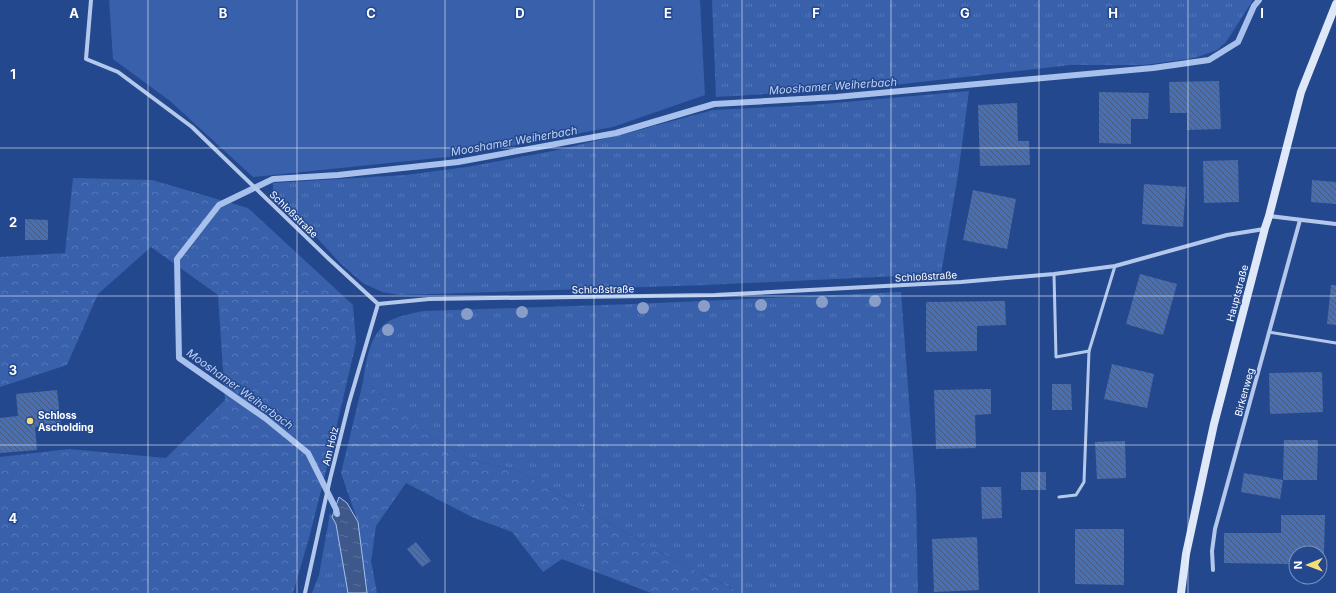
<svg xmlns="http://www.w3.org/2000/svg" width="1336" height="593" viewBox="0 0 1336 593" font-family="Inter,sans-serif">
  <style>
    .grass { fill: url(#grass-tufts) }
    .forest { fill: url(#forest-crowns) }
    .pitch { fill: #3860ab }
    .water { fill: url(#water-ripples); stroke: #a8c1ec }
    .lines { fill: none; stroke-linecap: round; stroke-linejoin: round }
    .stream { stroke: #a8c1ec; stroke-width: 6 }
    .building { fill: url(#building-back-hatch) }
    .service { stroke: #b4c8eb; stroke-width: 3 }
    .minor { stroke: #b4c8eb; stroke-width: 4 }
    .secondary { stroke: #dfe8f9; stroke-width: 8 }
    .tree { fill: #889ec9 }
    .grid { fill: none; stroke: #fff; stroke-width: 1; stroke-opacity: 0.55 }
    .poi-dot { fill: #f6de77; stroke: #24488e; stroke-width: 1.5 }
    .labels { text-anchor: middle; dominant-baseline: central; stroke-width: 3; stroke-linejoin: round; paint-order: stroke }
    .street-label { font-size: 10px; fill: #fff; stroke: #24488e }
    .poi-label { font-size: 10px; font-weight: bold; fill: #fff; stroke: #24488e; text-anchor: start }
    .water-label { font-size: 11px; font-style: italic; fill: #c0d2f2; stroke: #24488e }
    .grid-label { font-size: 13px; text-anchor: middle; font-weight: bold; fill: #fff; stroke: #24488e; stroke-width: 3; stroke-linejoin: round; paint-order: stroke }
  </style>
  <defs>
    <pattern id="grass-tufts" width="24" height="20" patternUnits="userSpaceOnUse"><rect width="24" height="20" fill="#3860ab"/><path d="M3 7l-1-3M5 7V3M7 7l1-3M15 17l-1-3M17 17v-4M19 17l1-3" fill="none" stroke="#5678b8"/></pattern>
    <pattern id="forest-crowns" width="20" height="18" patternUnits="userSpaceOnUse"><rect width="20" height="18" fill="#3860ab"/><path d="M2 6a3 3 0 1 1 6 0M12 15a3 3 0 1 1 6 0" fill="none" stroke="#5678b8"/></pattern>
    <pattern id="water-ripples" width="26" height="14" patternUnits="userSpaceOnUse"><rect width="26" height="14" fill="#3e588b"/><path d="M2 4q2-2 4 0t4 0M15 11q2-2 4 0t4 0" fill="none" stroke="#5b719c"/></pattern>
    <pattern id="building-back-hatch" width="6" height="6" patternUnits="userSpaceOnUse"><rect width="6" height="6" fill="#486eb3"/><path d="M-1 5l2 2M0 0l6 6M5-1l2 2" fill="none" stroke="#4a5b7a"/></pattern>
  </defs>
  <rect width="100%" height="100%" fill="#24488e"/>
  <g class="grass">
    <path d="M 712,0 L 1253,0 L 1226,42 L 1217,50 L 1195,58 L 1144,65 L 1071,65 L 867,88 L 716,97 Z"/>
    <path d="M 969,91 L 958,175 L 941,274 L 706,285 L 400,295 L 382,292 L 363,283 L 340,263 L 317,238 L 273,198 L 273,183 L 405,175 L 467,167 L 553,151 L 628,133 L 713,110 L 812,105 Z"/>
    <path d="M 901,292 L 916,495 L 918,593 L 741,593 L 676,561 L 518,471 L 467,459 L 420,429 L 372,387 L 363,382 C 366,361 370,331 391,320 C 402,315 413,313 424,311 L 633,304 Z"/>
    <path d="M 330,513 L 336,524 L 348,593 L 312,593 L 319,575 Z"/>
  </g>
  <g class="forest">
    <path d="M 73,178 L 152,180 L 248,208 L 353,305 L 356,343 L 327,467 L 309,538 L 293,593 L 0,593 L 0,457 L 69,449 L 166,458 L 225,400 L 218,295 L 151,247 L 98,294 L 67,365 L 0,387 L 0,257 L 65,253 Z"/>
    <path d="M 363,382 L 372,387 L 420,429 L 467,459 L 518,471 L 676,561 L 741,593 L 651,593 L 562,559 L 543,572 L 512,532 L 474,518 L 406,483 L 376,526 L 371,561 L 377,593 L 367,593 L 358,522 L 341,473 Z"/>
  </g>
  <path class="pitch" d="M 109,0 L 700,0 L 705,95 L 613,127 L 457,156 L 253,177 L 170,101 L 113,59 Z"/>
  <path class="water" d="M 339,497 L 347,503 L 358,522 L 367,593 L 348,593 L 336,524 L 332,517 Z"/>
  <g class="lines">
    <path class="stream" d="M 337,514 L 336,509 L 308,453 L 265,418 L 179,358 L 177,259 L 219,205 L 273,179 L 338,175 L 458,162 L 616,133 L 714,104 L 836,97 L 1153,68 L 1209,60 L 1238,42 L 1254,6 L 1259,0"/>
  </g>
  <g class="building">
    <path d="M 1219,81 L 1221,129 L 1187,130 L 1187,113 L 1170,113 L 1169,82 Z"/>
    <path d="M 1099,92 L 1149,93 L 1148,119 L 1131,119 L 1131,144 L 1099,143 Z"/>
    <path d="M 1017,103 L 1018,141 L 1029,141 L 1030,165 L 980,166 L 978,105 Z"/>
    <path d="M 1238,160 L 1239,202 L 1204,203 L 1203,161 Z"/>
    <path d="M 1312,180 L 1336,182 L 1336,204 L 1311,202 Z"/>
    <path d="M 1144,184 L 1186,187 L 1183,227 L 1142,224 Z"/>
    <path d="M 973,190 L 1016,199 L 1007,249 L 963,240 Z"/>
    <path d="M 25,219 L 48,220 L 48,240 L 25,240 Z"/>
    <path d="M 1140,274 L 1177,284 L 1163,335 L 1126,324 Z"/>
    <path d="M 1331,285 L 1336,285 L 1336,325 L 1327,324 Z"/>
    <path d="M 1005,301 L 1006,325 L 977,326 L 977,351 L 926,352 L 926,302 Z"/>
    <path d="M 1112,364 L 1154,374 L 1147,408 L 1104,399 Z"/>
    <path d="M 1322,372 L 1323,412 L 1270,414 L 1269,373 Z"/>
    <path d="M 1052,384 L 1071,384 L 1072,410 L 1052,410 Z"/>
    <path d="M 991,389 L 991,414 L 975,415 L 976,448 L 936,449 L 934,390 Z"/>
    <path d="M 57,390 L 61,425 L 35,427 L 37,450 L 0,453 L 0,418 L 18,416 L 16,394 Z"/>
    <path d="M 1284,440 L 1318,440 L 1317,480 L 1283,480 Z"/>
    <path d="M 1125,441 L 1126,478 L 1097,479 L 1095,442 Z"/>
    <rect x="1021" y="472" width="25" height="18"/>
    <path d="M 1244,473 L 1283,480 L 1280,499 L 1241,492 Z"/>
    <path d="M 981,487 L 1001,487 L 1002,518 L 982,519 Z"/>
    <path d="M 1281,515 L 1325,515 L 1324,554 L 1296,553 L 1296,564 L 1224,563 L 1224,533 L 1281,533 Z"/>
    <path d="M 1075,529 L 1124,529 L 1124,585 L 1075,584 Z"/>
    <path d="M 977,537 L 979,590 L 934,592 L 932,539 Z"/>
    <path d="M 416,542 L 431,561 L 422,567 L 407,549 Z"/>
  </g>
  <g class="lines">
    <g class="service">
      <path d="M 1054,274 L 1056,357 L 1089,351 L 1115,266"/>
      <path d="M 1269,332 L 1336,343"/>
      <path d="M 1059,497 L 1076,495 L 1084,482 L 1089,351"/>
    </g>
    <g class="minor">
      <path d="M 91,0 L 86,59 L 118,72 L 192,127 L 329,259 L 378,304 L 429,299 L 715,295 L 961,282 L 1054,274 L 1115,266 L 1227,235 L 1264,229"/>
      <path d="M 1269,216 L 1336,224"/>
      <path d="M 1213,570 L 1212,551 L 1215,529 L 1300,220"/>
      <path d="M 305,593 L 330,479 L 349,403 L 378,304"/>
    </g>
    <path class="secondary" d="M 1181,593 L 1186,554 L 1214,424 L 1265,228 L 1269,216 L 1301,92 L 1336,4"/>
  </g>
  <g class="tree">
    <circle cx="875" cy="301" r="6"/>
    <circle cx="822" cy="302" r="6"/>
    <circle cx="761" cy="305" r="6"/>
    <circle cx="704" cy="306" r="6"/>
    <circle cx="643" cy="308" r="6"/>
    <circle cx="522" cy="312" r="6"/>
    <circle cx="467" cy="314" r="6"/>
    <circle cx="388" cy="330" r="6"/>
  </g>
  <path class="grid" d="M 148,0 L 148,593M 297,0 L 297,593M 445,0 L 445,593M 594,0 L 594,593M 742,0 L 742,593M 891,0 L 891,593M 1039,0 L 1039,593M 1188,0 L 1188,593M 0,148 L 1336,148M 0,296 L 1336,296M 0,445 L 1336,445"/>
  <circle class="poi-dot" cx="30" cy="421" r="4"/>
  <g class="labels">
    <g class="street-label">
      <text transform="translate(294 214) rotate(44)">Schloßstraße</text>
      <text transform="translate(926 276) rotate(-3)">Schloßstraße</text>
      <text transform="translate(603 289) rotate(-1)">Schloßstraße</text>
      <text transform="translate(1237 293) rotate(-75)">Hauptstraße</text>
      <text transform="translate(1244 392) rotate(-75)">Birkenweg</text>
      <text transform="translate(330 446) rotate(-76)">Am Holz</text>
    </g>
    <g class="poi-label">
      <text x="38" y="415">Schloss<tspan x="38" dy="12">Ascholding</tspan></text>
    </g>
    <g class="water-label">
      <text transform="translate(833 86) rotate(-4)">Mooshamer Weiherbach</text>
      <text transform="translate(514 141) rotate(-10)">Mooshamer Weiherbach</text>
      <text transform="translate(240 389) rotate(36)">Mooshamer Weiherbach</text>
    </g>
  </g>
  <g class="grid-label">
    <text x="74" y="18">A</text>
    <text x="223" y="18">B</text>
    <text x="371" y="18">C</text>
    <text x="520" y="18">D</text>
    <text x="668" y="18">E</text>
    <text x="816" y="18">F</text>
    <text x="965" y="18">G</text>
    <text x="1113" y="18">H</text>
    <text x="1262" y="18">I</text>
    <text x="13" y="79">1</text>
    <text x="13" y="227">2</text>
    <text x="13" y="375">3</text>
    <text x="13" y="523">4</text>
  </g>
  <g transform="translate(1308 565) rotate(269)"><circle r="19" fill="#24488e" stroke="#7c91bb"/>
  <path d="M0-3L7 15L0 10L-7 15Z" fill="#f6de77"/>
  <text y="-6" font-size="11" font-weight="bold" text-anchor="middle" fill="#ffffff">N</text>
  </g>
</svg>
